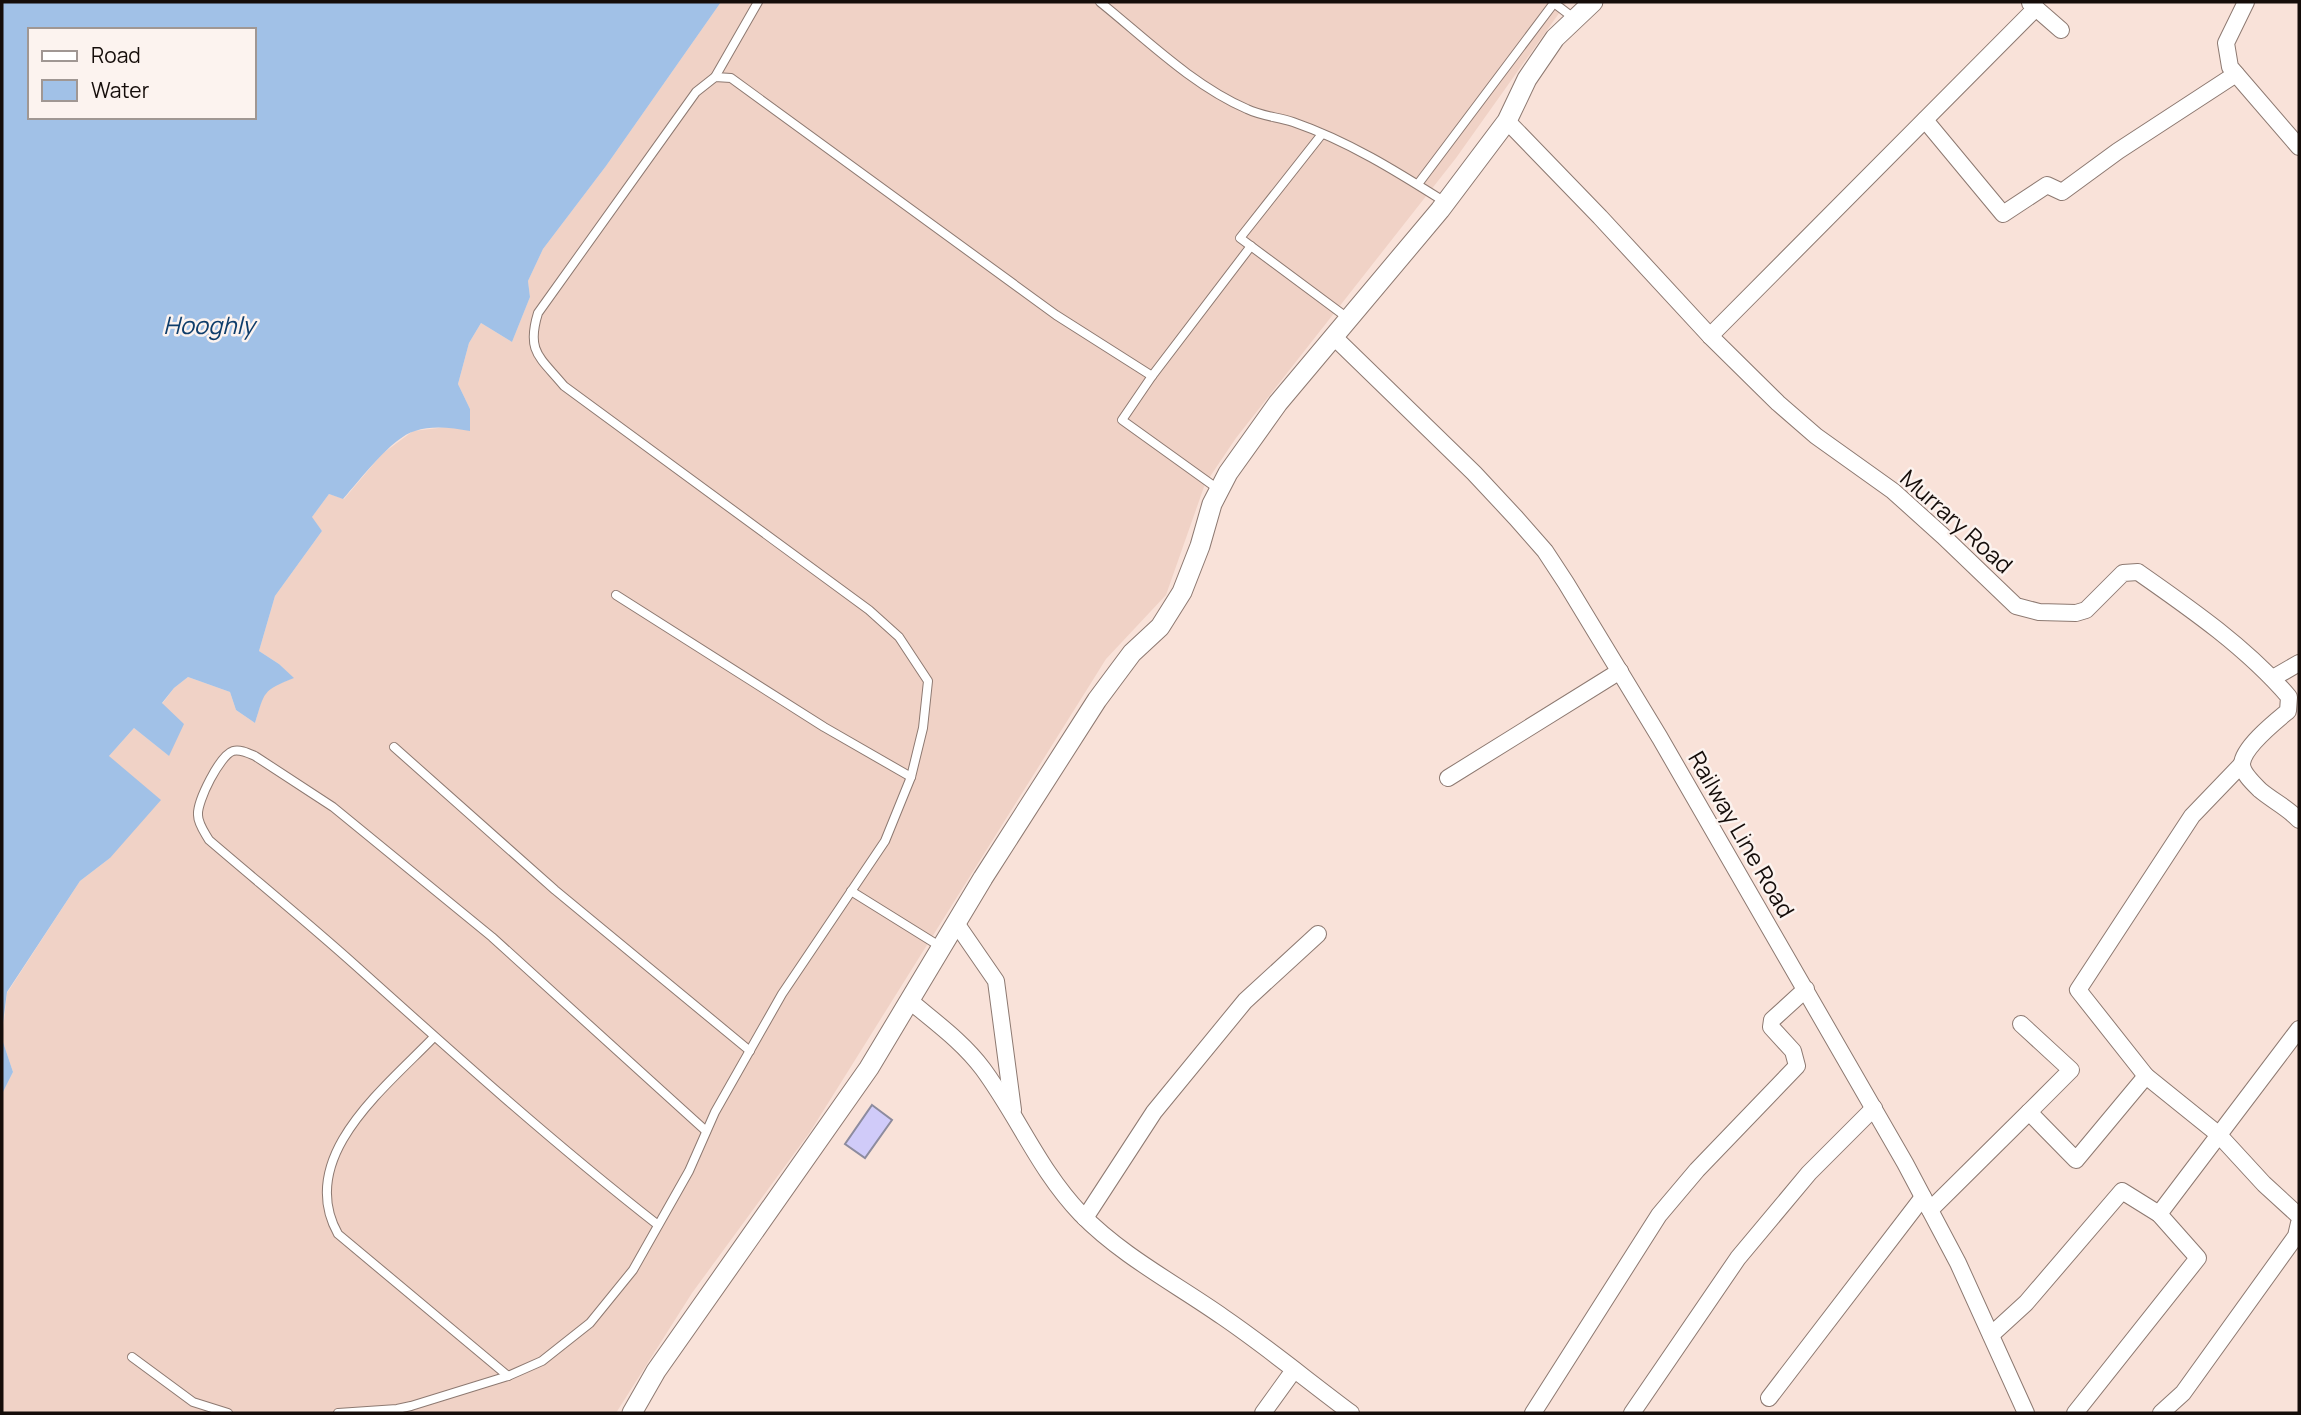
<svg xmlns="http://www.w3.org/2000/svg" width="2301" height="1415" viewBox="0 0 2301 1415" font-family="Manrope,sans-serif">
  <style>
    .built { fill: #f0d2c6 }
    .water { fill: #a1c1e7; fill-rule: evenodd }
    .building { fill: #d0cbf9; stroke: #8d8b9e; stroke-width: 2 }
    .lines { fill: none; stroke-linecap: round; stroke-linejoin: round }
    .service-casing { stroke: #8d7971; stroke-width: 10 }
    .minor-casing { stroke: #8d7971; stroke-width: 18 }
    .tertiary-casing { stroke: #8d7971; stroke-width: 21 }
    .service { stroke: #fff; stroke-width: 8 }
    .minor { stroke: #fff; stroke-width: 16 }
    .tertiary { stroke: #fff; stroke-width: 19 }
    .labels { text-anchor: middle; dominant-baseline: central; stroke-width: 5; stroke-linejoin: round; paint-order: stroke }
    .street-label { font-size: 23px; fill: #150d0a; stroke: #fcf3ef }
    .water-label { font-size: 24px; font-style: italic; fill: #0e3d6b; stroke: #fcf3ef }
  </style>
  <rect width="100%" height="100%" fill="#f9e2d9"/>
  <path class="built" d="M 721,2 L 1567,2 L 1456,158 L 1236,438 L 1205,484 L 1166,595 L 1106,659 L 810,1132 L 692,1293 L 616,1413 L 2,1413 L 2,1094 L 13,1072 L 2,1039 L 7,993 L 80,881 L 110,858 L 109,756 L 134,728 L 169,756 L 162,704 L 174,688 L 188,677 L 230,692 L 236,710 L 255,723 L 263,695 L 269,688 L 293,678 L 279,664 L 259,651 L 275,596 L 322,531 L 311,518 L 329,494 L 344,499 L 382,454 L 413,431 L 447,427 L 470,409 L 458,384 L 469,343 L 481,323 L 512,342 L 530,297 L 528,281 L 543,249 L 606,166 Z"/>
  <g class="water">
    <path d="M 2,2 L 721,2 L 606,166 L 543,249 L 528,281 L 530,297 L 512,342 L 481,323 L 469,343 L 458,384 L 470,409 L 470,431 C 452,428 433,425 415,431 C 392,437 360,480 343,499 L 329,494 L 312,517 L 322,531 L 275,596 L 259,651 L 279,664 L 294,678 C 262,691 265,691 255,723 L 236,710 L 230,692 L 188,677 L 174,688 L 162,703 L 184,724 L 169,756 L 134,728 L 109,756 L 161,800 L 110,858 L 80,881 L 7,992 L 2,1030 ZM 30,30 L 254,30 L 254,117 L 30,117 Z"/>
    <path d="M 2,1039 L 13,1072 L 2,1094 Z"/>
  </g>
  <path class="building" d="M 872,1105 L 892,1120 L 865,1158 L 845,1144 Z"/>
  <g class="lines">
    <defs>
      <g id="service">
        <path d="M 1100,2 C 1146,39 1192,85 1247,109 C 1261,116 1278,117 1293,122 C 1348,141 1396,171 1445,202"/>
        <path d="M 715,77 L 758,2"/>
        <path d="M 1322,134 L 1240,238 L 1349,319"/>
        <path d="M 1418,184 L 1554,3 L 1575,19"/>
        <path d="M 1152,376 L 1251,246"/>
        <path d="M 616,595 L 824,727 L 911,777"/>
        <path d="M 394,747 L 555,890 L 750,1051"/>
        <path d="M 851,891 L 941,947"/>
        <path d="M 434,1037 C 386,1087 295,1157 338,1234 L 508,1376"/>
        <path d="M 658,1225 C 553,1143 454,1054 355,965 C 307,922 258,882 209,840 C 205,833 198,824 198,815 C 197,801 220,755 233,751 C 240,749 248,753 255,756 L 333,807 L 492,937 L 706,1131"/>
        <path d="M 132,1357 L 193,1402 L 228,1413"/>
        <path d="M 338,1413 L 397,1409 L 411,1406 L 508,1376 L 542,1361 L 590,1323 L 633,1270 L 689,1171 L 715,1112 L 782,994 L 885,841 L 911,777 L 923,728 L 928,681 L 899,637 L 869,610 L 564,386 C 540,357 526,352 538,313 L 696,92 L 715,77 L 731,78 L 1056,315 L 1152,376 L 1122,420 L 1218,489"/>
      </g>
      <g id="minor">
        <path d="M 2246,2 L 2226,43 L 2230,67 L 2299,147"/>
        <path d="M 2030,3 L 2061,30"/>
        <path d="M 1925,120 L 2003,214 L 2047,185 L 2062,192 L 2118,151 L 2236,74"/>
        <path d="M 1507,121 L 1600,217 L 1710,336 L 1778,403 L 1816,436 L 1893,491 L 1943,536 L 2016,606 L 2039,612 L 2076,613 L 2086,610 L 2123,573 L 2138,572 C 2191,609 2247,648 2289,697 L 2288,711 C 2276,721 2243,747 2242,764 C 2242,773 2254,784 2260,790 C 2273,801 2288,808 2299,820"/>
        <path d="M 1710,336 L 2036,8"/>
        <path d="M 1334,337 L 1474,473 L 1516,518 L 1545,551 L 1566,583 L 1660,738 L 1905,1163 L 1958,1263 L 2026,1413"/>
        <path d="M 2273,678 L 2299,663"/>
        <path d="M 2242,764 L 2192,816 L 2078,990 L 2146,1076 L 2218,1134 L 2264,1184 L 2299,1216"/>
        <path d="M 1448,778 L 1620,671"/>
        <path d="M 956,923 L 996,981 L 1013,1110"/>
        <path d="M 910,1001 C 935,1022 963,1042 983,1069 C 1019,1118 1039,1170 1081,1214 C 1122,1256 1176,1284 1223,1317 C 1267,1347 1308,1381 1351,1413"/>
        <path d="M 2021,1024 L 2071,1070 L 2029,1112"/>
        <path d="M 1930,1210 L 2029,1112 L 2076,1160 L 2146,1076"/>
        <path d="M 2159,1214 L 2299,1029"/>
        <path d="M 1085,1218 L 1154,1112 L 1245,1001 L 1318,934"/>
        <path d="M 1991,1335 L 2026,1303 L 2122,1191 L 2159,1214 L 2198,1258 L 2075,1413"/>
        <path d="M 1769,1398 L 1923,1197"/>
        <path d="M 1263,1413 L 1294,1370"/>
        <path d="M 1533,1413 L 1659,1215 L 1697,1170 L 1797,1066 L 1793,1051 L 1771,1027 L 1772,1020 L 1806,989"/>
        <path d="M 1632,1413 L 1738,1258 L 1809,1173 L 1874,1108"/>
        <path d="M 2161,1413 L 2183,1393 L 2296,1236 L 2299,1223"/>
      </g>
      <path id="tertiary" d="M 632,1413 L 656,1371 L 869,1068 L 983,878 L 1097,700 L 1132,653 L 1160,627 L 1182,592 L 1200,546 L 1212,504 L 1228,473 L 1278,403 L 1440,210 L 1507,121 L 1527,79 L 1555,38 L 1593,2"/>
    </defs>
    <use href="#service" class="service-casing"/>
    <use href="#minor" class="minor-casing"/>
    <use href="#tertiary" class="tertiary-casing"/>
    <use href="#service" class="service"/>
    <use href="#minor" class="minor"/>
    <use href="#tertiary" class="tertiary"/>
  </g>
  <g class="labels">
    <g class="street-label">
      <text transform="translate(1957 521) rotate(42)">Murrary Road</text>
      <text transform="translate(1742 834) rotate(60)">Railway Line Road</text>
    </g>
    <g class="water-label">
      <text x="209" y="324">Hooghly</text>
    </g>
  </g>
  <rect width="2301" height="1415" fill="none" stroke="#150d0a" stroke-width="7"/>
  <rect x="28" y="28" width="228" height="91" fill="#fcf3ef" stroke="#a09793" stroke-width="2"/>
  <rect x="42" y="51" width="35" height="10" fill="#ffffff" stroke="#a09793" stroke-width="2"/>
  <text x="91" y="63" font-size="21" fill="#150d0a">Road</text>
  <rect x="42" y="80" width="35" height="21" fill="#a1c1e7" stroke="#a09793" stroke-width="2"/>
  <text x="91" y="98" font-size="21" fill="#150d0a">Water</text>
</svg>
